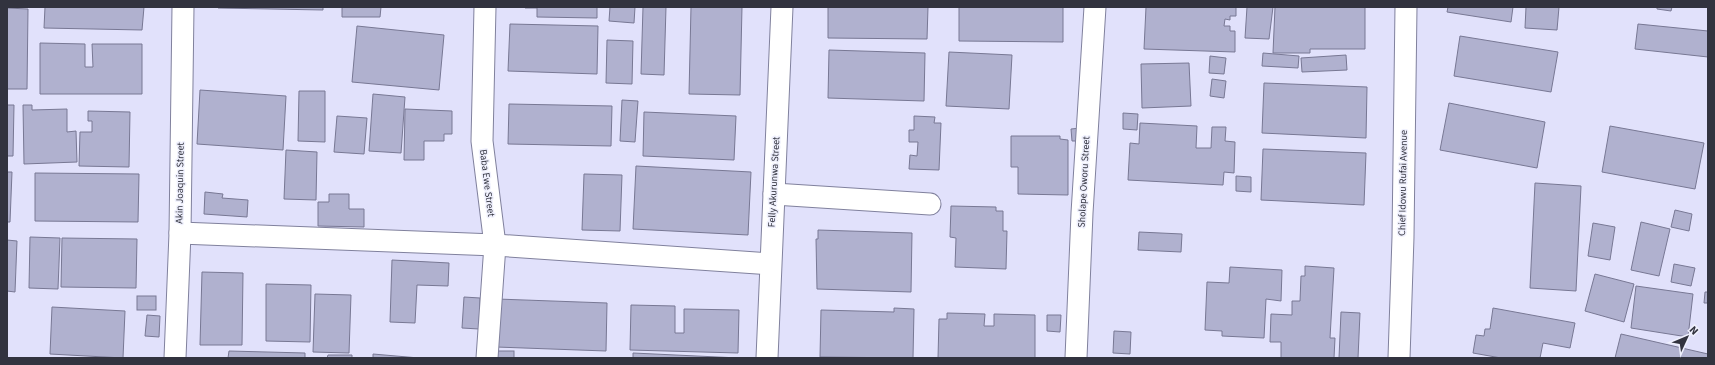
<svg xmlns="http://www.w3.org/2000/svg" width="1715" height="365" viewBox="0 0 1715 365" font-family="'Source Sans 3',sans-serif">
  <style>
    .building { fill: #b0b1cf; stroke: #787894 }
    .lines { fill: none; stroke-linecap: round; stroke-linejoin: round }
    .minor-casing { stroke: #80819d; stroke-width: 23 }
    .minor { stroke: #fff; stroke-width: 21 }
    .labels { text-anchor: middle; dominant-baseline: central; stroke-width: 3; stroke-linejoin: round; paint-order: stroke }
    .street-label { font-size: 10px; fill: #32333f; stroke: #eff0fd }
  </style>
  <rect width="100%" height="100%" fill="#e1e1fb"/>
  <g class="building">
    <path d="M 45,7 L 144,7 L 142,30 L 44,28 Z"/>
    <path d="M 218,7 L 323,7 L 323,10 L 218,8 Z"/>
    <path d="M 342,7 L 381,7 L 380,17 L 342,17 Z"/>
    <path d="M 525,7 L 597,7 L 597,18 L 537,17 L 537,8 L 525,8 Z"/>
    <path d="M 610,7 L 635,7 L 634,23 L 609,21 Z"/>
    <path d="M 643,7 L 666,7 L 664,75 L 641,74 Z"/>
    <path d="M 691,7 L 742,7 L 740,95 L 689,94 Z"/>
    <path d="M 828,7 L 928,7 L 927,39 L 828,38 Z"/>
    <path d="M 959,7 L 1063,7 L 1063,42 L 959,41 Z"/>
    <path d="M 1146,7 L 1236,7 L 1236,16 L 1230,16 L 1230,20 L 1225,19 L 1224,26 L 1230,26 L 1230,31 L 1235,31 L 1235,52 L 1144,49 Z"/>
    <path d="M 1247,7 L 1273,7 L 1269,39 L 1245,38 Z"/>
    <path d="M 1275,7 L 1365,7 L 1365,49 L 1310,49 L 1310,53 L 1273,53 Z"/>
    <path d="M 1448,7 L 1513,7 L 1511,22 L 1447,12 Z"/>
    <path d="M 1526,7 L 1559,7 L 1557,30 L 1525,28 Z"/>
    <path d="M 1657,7 L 1672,7 L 1671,11 L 1657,9 Z"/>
    <path d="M 7,8 L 28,9 L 27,89 L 7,89 Z"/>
    <path d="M 510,24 L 598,26 L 597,74 L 508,71 Z"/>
    <path d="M 1638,24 L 1708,31 L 1708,57 L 1635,49 Z"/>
    <path d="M 357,26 L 444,35 L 439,90 L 352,82 Z"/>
    <path d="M 1460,36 L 1558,52 L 1551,92 L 1454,76 Z"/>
    <path d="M 607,40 L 633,41 L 632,84 L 606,83 Z"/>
    <path d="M 40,43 L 85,44 L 85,67 L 93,67 L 92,44 L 142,44 L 142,94 L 40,94 Z"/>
    <path d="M 829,50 L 925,53 L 924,101 L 828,98 Z"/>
    <path d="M 949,52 L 1012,55 L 1009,109 L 946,106 Z"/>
    <path d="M 1263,53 L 1299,56 L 1298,68 L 1262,66 Z"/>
    <path d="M 1346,55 L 1347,70 L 1302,72 L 1301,58 Z"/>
    <path d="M 1210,56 L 1226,58 L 1224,74 L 1209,73 Z"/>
    <path d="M 1189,63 L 1191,106 L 1142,108 L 1141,64 Z"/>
    <path d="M 1212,79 L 1226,81 L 1224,98 L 1210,96 Z"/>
    <path d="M 1264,83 L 1367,87 L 1366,138 L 1262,133 Z"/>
    <path d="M 200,90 L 286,96 L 283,150 L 197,144 Z"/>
    <path d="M 299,91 L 325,91 L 325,142 L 298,141 Z"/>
    <path d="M 373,94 L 405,97 L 401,153 L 369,151 Z"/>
    <path d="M 622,100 L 638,101 L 635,142 L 620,141 Z"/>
    <path d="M 1449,103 L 1545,122 L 1537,168 L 1440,150 Z"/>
    <path d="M 509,104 L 612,106 L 611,146 L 508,144 Z"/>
    <path d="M 7,105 L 14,105 L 13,156 L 7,156 Z"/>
    <path d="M 23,105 L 32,105 L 32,110 L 67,109 L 67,132 L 76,131 L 77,162 L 24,164 Z"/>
    <path d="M 405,109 L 452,111 L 452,134 L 444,134 L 444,141 L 424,141 L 424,160 L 404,160 Z"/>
    <path d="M 88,111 L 130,112 L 129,167 L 79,166 L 80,132 L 92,132 L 92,121 L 88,121 Z"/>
    <path d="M 644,112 L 736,116 L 734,160 L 643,156 Z"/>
    <path d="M 1123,113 L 1138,114 L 1137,130 L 1123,129 Z"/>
    <path d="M 337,116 L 367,118 L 364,154 L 334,152 Z"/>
    <path d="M 914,116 L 935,117 L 934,123 L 941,123 L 939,170 L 909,169 L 910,155 L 917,156 L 918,142 L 909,142 L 909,130 L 914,130 Z"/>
    <path d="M 1140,123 L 1197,126 L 1196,148 L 1211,148 L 1212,127 L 1226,127 L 1225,141 L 1235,142 L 1234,173 L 1224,172 L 1223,185 L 1128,180 L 1130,143 L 1139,144 Z"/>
    <path d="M 1610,126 L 1704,143 L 1695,189 L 1602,172 Z"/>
    <path d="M 1081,128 L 1082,141 L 1072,141 L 1071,129 Z"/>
    <path d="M 1011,136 L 1060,136 L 1060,139 L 1068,140 L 1068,195 L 1018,194 L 1018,167 L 1011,167 Z"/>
    <path d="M 1263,149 L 1366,153 L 1364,205 L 1261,200 Z"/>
    <path d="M 286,150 L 317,152 L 316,200 L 284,199 Z"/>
    <path d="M 636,166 L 751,172 L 748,235 L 633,229 Z"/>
    <path d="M 7,172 L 12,172 L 10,222 L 7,222 Z"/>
    <path d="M 35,173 L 139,174 L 138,222 L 35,221 Z"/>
    <path d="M 584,174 L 622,175 L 620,231 L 582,230 Z"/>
    <path d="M 1236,176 L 1251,177 L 1251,192 L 1236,191 Z"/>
    <path d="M 1535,183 L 1581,186 L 1576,291 L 1530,288 Z"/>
    <path d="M 205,192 L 223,194 L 222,198 L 248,200 L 247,217 L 204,214 Z"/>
    <path d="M 329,194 L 349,194 L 349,209 L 364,209 L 364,227 L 318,226 L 318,202 L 329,202 Z"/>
    <path d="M 951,206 L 996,207 L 996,211 L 1003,211 L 1003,231 L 1007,231 L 1006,269 L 955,267 L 956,238 L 950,237 Z"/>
    <path d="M 1675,210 L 1692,214 L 1689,231 L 1671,227 Z"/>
    <path d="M 1641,222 L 1670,229 L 1659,276 L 1631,270 Z"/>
    <path d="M 1593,223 L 1615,227 L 1610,260 L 1588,256 Z"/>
    <path d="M 818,230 L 912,233 L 911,292 L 817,289 L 816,239 L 818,239 Z"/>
    <path d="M 1139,232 L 1182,234 L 1181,252 L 1138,250 Z"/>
    <path d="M 30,237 L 60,238 L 58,289 L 29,288 Z"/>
    <path d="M 62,238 L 137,239 L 136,288 L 61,287 Z"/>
    <path d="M 7,240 L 17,241 L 15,292 L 7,291 Z"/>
    <path d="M 392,260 L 449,263 L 448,286 L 417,285 L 415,323 L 390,322 Z"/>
    <path d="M 1674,264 L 1695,268 L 1691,286 L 1671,282 Z"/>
    <path d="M 1305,266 L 1334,268 L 1330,338 L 1335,338 L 1334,358 L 1281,358 L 1281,342 L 1270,342 L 1271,314 L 1292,315 L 1292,301 L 1300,301 L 1301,276 L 1305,276 Z"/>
    <path d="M 1230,267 L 1282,270 L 1281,301 L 1266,299 L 1264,338 L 1222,336 L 1222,331 L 1205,330 L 1207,282 L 1229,283 Z"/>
    <path d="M 202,272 L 243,273 L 242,345 L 200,345 Z"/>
    <path d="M 1595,274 L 1634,284 L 1624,322 L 1585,311 Z"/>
    <path d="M 266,284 L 311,285 L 310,342 L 266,341 Z"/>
    <path d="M 1636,286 L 1693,294 L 1688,337 L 1631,328 Z"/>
    <path d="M 1705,292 L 1708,292 L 1708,303 L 1704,303 Z"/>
    <path d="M 315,294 L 351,295 L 349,353 L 313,352 Z"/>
    <rect x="137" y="296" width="19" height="14"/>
    <path d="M 464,297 L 480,298 L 479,329 L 462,328 Z"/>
    <path d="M 497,299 L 607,303 L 606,351 L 496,347 Z"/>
    <path d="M 631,305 L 675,306 L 675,333 L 684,333 L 684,309 L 739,310 L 738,353 L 630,350 Z"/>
    <path d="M 52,307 L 125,311 L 123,358 L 50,354 Z"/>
    <path d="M 894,308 L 914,309 L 913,358 L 820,357 L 821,310 L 894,312 Z"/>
    <path d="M 1493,308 L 1575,323 L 1570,348 L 1543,343 L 1540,358 L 1501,358 L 1473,353 L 1476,335 L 1484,336 L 1485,329 L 1490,329 Z"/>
    <path d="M 1341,312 L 1360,313 L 1358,358 L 1339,358 Z"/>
    <path d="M 947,313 L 985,314 L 984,326 L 994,326 L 994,314 L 1035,315 L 1035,358 L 938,358 L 939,319 L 947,319 Z"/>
    <path d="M 147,315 L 160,316 L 159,337 L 145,336 Z"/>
    <path d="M 1047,315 L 1061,315 L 1060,332 L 1047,331 Z"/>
    <path d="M 1114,331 L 1131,332 L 1130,354 L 1113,353 Z"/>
    <path d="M 1621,334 L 1708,354 L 1708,358 L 1615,358 Z"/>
    <path d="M 229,351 L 305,353 L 305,358 L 228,358 Z"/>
    <rect x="496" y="351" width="18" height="7"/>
    <path d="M 633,353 L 739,358 L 633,358 Z"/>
    <path d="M 373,354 L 419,358 L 373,358 Z"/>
    <path d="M 328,355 L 352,355 L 352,358 L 327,358 Z"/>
  </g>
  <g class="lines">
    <defs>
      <g id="minor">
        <path d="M 485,7 L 482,141 L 495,245 L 487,358"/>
        <path d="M 774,194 L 930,204"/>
        <path d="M 180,233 L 495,245 L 770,264"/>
        <path d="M 175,358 L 180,233 L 183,7"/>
        <path d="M 767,358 L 782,7"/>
        <path d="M 1076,358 L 1082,213 L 1095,7"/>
        <path d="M 1399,358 L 1403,237 L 1406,7"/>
      </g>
    </defs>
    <use href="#minor" class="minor-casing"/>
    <use href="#minor" class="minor"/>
  </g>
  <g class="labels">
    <g class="street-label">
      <text transform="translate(774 182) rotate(-87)">Felly Akurunwa Street</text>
      <text transform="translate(1084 182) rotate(-87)">Sholape Oworu Street</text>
      <text transform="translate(180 183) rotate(-89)">Akin Joaquin Street</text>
      <text transform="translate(487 183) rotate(83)">Baba Ewe Street</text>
      <text transform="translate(1403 183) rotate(-89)">Chief Idowu Rufai Avenue</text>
    </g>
  </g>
  <rect width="1715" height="365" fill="none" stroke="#32333f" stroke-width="16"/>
  <g transform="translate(1687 337) rotate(46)" stroke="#eff0fd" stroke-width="3" paint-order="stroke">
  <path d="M0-3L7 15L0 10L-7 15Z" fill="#32333f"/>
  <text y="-6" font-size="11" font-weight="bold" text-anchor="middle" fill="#32333f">N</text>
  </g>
</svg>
